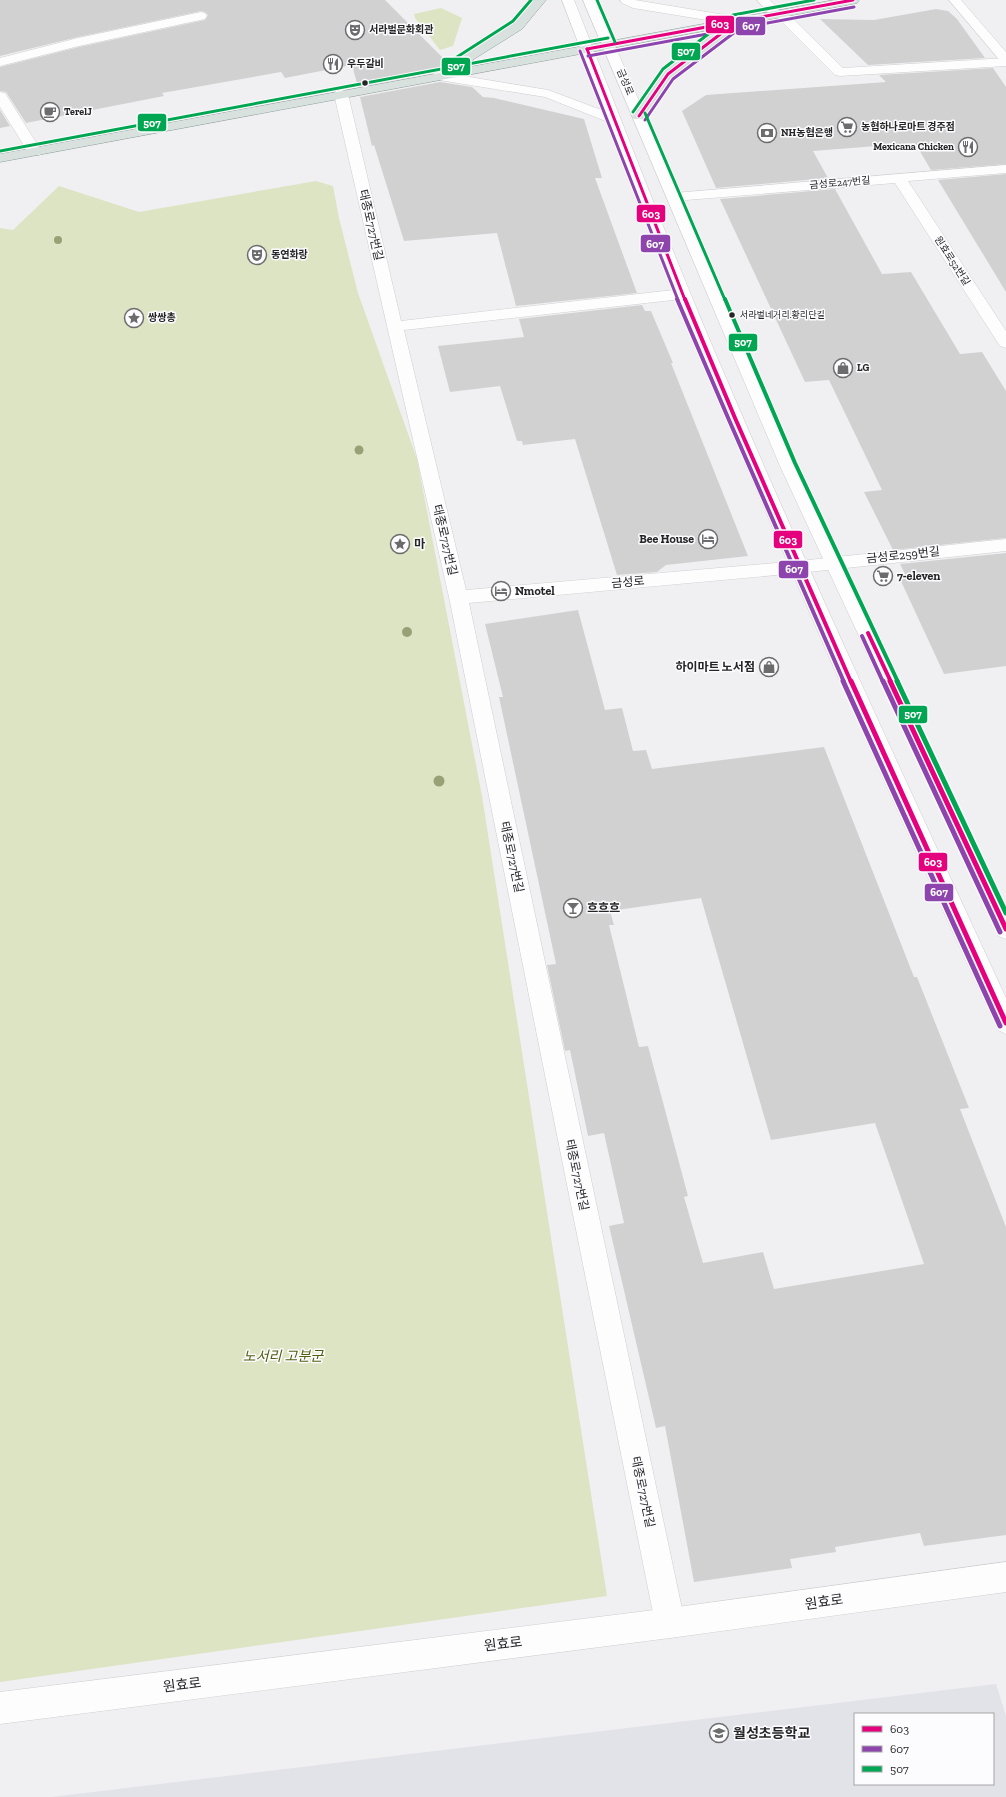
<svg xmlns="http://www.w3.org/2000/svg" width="1006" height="1797" viewBox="0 0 1006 1797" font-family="'Zilla Slab','Noto Sans KR',serif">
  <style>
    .built { fill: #e2e2e9; fill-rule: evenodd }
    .green { fill: #dde4c3 }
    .building { fill: #d2d1d2; fill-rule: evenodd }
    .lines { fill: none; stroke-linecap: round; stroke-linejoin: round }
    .service-casing { stroke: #ceced0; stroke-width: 1 }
    .minor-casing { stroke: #ceced0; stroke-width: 1 }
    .tertiary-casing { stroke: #ceced0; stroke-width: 1 }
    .primary-casing { stroke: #8e9d9a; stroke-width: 1 }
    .service { fill: #fdfdfd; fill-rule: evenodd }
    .minor { fill: #fdfdfd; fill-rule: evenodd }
    .tertiary { fill: #fdfdfd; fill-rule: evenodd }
    .primary { fill: #d8e1de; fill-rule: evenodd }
    .bus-1-far2-casing { stroke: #fcfcff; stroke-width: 5 }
    .bus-1-far1-casing { stroke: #fcfcff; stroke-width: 6 }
    .bus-1-casing { stroke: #fcfcff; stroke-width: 8 }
    .bus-2-far2-casing { stroke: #fcfcff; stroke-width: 5 }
    .bus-2-far1-casing { stroke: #fcfcff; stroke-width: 6 }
    .bus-2-casing { stroke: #fcfcff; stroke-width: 8 }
    .bus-3-far2-casing { stroke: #fcfcff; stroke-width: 5 }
    .bus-3-far1-casing { stroke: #fcfcff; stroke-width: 6 }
    .bus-3-casing { stroke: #fcfcff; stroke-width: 8 }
    .bus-1-far2 { stroke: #e5007d; stroke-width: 3 }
    .bus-1-far1 { stroke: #e5007d; stroke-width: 4 }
    .bus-1 { stroke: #e5007d; stroke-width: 5 }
    .bus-2-far2 { stroke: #8e44ad; stroke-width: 3 }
    .bus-2-far1 { stroke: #8e44ad; stroke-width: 4 }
    .bus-2 { stroke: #8e44ad; stroke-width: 5 }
    .bus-3-far2 { stroke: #00a651; stroke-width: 3 }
    .bus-3-far1 { stroke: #00a651; stroke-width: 4 }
    .bus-3 { stroke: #00a651; stroke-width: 5 }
    .tree { fill: #9aa076 }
    .bus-dot { fill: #252526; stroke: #fcfcff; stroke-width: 1.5 }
    .labels { text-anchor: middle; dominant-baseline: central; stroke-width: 3; stroke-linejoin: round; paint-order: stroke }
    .far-bus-label { font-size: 9px; fill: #252526; stroke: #fcfcff; text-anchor: start }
    .far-poi-label { font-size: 10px; font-weight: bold; fill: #252526; stroke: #fcfcff; text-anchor: start }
    .far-street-label { font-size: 10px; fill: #252526; stroke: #fcfcff }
    .street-label { font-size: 12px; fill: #252526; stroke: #fcfcff }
    .poi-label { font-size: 12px; font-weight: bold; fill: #252526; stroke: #fcfcff; text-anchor: start }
    .near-park-label { font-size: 14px; font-style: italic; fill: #535e10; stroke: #fcfcff }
    .near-street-label { font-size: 14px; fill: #252526; stroke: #fcfcff }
    .near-poi-label { font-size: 14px; font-weight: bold; fill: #252526; stroke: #fcfcff; text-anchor: start }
    .line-badge { stroke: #fcfcff; stroke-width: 1.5 }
    .badge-label { font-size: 11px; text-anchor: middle; font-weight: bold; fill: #fff }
  </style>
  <rect width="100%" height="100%" fill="#f0f0f2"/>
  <path class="built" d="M 996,1684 L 1006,1716 L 1006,1797 L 51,1797 ZM 855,1714 L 993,1714 L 993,1784 L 855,1784 Z"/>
  <g class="green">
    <path d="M 441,8 L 462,18 L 453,46 L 440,50 L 415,18 L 414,14 Z"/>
    <path d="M 316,181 L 333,186 L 339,218 L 358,293 L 417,459 L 482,796 L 607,1596 L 0,1682 L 0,228 L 13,230 L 59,186 L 139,212 Z"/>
  </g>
  <g class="building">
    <path d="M 0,0 L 385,0 L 448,63 L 444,66 L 443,71 L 358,87 L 352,65 L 285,78 L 281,72 L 162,93 L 164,96 L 26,123 L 6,92 L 0,91 L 0,67 L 79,47 L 205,20 L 208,15 L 205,12 L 201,11 L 78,37 L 0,56 Z"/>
    <path d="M 936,9 L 948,11 L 957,19 L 985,58 L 868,65 L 820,19 L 874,20 Z"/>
    <path d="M 993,68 L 1006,87 L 1006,164 L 931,170 L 915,143 L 813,151 L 828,178 L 716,188 L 682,111 L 706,95 L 886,82 L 879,75 Z"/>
    <path d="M 440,82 L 472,87 L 483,97 L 494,98 L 584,119 L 602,178 L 595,178 L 637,293 L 516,306 L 497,233 L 404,241 L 374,145 L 372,146 L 360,97 Z"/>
    <path d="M 0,110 L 10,126 L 0,128 Z"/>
    <path d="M 1006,174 L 1006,292 L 938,180 Z"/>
    <path d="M 835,189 L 882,274 L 911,272 L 960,354 L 982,352 L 1006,391 L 1006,538 L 893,550 L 864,492 L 882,490 L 829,380 L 805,382 L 720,199 Z"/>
    <path d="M 642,305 L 645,311 L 651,311 L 673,363 L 671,363 L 748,556 L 666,565 L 657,572 L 617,575 L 575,439 L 523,445 L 522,441 L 517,441 L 500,386 L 450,392 L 438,346 L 524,337 L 519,319 Z"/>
    <path d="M 1006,553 L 1006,666 L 944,674 L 900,579 L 907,578 L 900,564 Z"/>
    <path d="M 578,610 L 605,710 L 622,708 L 633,751 L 646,750 L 652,769 L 824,747 L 914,977 L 917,977 L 969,1108 L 960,1109 L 1006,1227 L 1006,1535 L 924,1546 L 920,1533 L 835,1547 L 836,1552 L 790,1559 L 792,1568 L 694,1582 L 665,1426 L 656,1428 L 609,1226 L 624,1223 L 604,1133 L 588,1136 L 570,1050 L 565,1051 L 547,965 L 556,964 L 499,697 L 503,697 L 485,624 ZM 701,898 L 771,1140 L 875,1123 L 924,1264 L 774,1289 L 763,1252 L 703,1263 L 684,1197 L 688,1196 L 648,1046 L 639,1047 L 609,925 L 614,925 L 610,911 Z"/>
  </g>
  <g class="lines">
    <defs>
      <path id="service" d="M 757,0 L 770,0 L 779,10 L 784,10 L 843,68 L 1006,58 L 1006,66 L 840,76 L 835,75 L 777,17 L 772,17 Z"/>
      <g id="minor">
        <path d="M 949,0 L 961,0 L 1006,52 L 1006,64 L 1002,63 Z"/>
        <path d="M 201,12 L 205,13 L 207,16 L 205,19 L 79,46 L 0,66 L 0,58 L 78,38 Z"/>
        <path d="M 341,90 L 346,91 L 348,94 L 401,321 L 682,289 L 687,291 L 690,294 L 687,297 L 682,299 L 404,330 L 466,590 L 799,561 L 1006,539 L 1006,551 L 799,573 L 469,603 L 685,1623 L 681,1634 L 670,1638 L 659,1634 L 655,1623 L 449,597 L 334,94 L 336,91 Z"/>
        <path d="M 0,92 L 5,93 L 7,96 L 42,152 L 40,155 L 30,155 L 28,152 L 0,107 Z"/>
        <path d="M 1006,165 L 1006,173 L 908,181 L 1006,331 L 1006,348 L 1000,346 L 998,343 L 895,183 L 674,201 L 669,200 L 667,197 L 669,194 L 674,193 Z"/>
      </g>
      <g id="tertiary">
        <path d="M 562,0 L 574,0 C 625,129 674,258 729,385 C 817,591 912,794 1006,998 L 1006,1034 L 998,1030 C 860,731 725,430 608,122 L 545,97 L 439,80 L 434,79 L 433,76 L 434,73 L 439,72 L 548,90 L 604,111 Z"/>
        <path d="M 583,0 L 595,0 L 798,466 L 1006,905 L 1006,939 L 998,936 L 995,929 L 780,466 Z"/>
        <path d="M 620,0 L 635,0 L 737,17 L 741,18 L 743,21 L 741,24 L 737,25 L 633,8 L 622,3 Z"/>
        <path d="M 1006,1562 L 1006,1592 L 670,1638 L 0,1724 L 0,1692 L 670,1608 Z"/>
      </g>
      <path id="primary" d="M 534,0 L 546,0 L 522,29 L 458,69 L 834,0 L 859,0 L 857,3 L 853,4 L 740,25 L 673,77 L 644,119 L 634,119 L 632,116 L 663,71 L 720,28 L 0,162 L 0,154 L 445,72 L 444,69 L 445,66 L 514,23 Z"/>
    </defs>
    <use href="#service" class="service-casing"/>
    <use href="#minor" class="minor-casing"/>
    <use href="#tertiary" class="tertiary-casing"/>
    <use href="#primary" class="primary-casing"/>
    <use href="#service" class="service"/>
    <use href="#minor" class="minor"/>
    <use href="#tertiary" class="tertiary"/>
    <use href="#primary" class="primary"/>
    <defs>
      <g id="bus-1-far2">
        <path d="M 587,49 L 685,300"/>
        <path d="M 587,49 L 853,0"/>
        <path d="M 639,116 L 668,74 L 731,26"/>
      </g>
      <g id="bus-1-far1">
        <path d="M 685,299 L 735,418 L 851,682"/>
        <path d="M 868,633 L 891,682"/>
      </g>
      <g id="bus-1">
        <path d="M 851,681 L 1006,1023"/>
        <path d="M 890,681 L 1006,929"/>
      </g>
      <g id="bus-2-far2">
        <path d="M 580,51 L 678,300"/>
        <path d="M 588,56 L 854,7"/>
        <path d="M 645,120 L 673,79 L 735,32"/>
      </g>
      <g id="bus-2-far1">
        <path d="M 677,299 L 729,420 L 844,682"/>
        <path d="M 862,636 L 883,682"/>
      </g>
      <g id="bus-2">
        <path d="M 843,681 L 1000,1026"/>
        <path d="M 883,681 L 1000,932"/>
      </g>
      <g id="bus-3-far2">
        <path d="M 597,0 L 615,42"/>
        <path d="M 457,57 L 513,21 L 531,0"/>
        <path d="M 633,112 L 663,69 L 733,15 L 814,0"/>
        <path d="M 645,113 L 725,300"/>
        <path d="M 0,151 L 608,38"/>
      </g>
      <path id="bus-3-far1" d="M 725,299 L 795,463 L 898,682"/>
      <path id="bus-3" d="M 897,681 L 1006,913"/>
    </defs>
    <use href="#bus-1-far2" class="bus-1-far2-casing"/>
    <use href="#bus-1-far1" class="bus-1-far1-casing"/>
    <use href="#bus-1" class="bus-1-casing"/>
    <use href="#bus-2-far2" class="bus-2-far2-casing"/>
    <use href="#bus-2-far1" class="bus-2-far1-casing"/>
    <use href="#bus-2" class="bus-2-casing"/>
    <use href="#bus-3-far2" class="bus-3-far2-casing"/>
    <use href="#bus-3-far1" class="bus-3-far1-casing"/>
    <use href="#bus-3" class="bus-3-casing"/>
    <use href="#bus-1-far2" class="bus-1-far2"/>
    <use href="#bus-1-far1" class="bus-1-far1"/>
    <use href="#bus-1" class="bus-1"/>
    <use href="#bus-2-far2" class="bus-2-far2"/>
    <use href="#bus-2-far1" class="bus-2-far1"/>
    <use href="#bus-2" class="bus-2"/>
    <use href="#bus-3-far2" class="bus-3-far2"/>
    <use href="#bus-3-far1" class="bus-3-far1"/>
    <use href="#bus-3" class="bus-3"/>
  </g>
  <g class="tree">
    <circle cx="58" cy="240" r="4"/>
    <circle cx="359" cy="450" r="4.5"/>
    <circle cx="407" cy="632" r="5"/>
    <circle cx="439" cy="781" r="5.5"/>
  </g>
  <defs>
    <symbol id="theatre-ring" viewBox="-11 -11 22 22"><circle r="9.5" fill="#fcfcff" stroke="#6c6c6d" stroke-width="1.5"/><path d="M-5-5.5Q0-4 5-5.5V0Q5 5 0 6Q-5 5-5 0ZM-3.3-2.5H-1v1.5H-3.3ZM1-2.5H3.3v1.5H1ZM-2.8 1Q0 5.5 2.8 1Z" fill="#6c6c6d"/></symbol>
    <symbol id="restaurant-ring" viewBox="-11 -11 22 22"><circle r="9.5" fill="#fcfcff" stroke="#6c6c6d" stroke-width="1.5"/><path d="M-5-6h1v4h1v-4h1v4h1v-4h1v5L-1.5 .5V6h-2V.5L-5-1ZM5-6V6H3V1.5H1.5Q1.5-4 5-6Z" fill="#6c6c6d"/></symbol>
    <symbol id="cafe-ring" viewBox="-11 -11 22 22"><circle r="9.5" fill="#fcfcff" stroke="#6c6c6d" stroke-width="1.5"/><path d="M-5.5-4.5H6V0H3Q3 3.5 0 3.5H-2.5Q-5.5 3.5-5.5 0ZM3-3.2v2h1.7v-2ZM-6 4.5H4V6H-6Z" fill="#6c6c6d"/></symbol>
    <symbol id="supermarket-ring" viewBox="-11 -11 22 22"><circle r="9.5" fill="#fcfcff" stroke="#6c6c6d" stroke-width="1.5"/><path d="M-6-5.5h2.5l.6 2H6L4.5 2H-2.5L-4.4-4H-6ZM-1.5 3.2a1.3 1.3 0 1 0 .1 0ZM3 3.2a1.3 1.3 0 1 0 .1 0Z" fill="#6c6c6d"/></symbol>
    <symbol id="bank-ring" viewBox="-11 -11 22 22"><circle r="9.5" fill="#fcfcff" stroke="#6c6c6d" stroke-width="1.5"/><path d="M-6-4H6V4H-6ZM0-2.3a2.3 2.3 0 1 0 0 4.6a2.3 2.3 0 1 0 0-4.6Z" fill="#6c6c6d"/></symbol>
    <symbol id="sight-ring" viewBox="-11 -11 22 22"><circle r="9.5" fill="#fcfcff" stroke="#6c6c6d" stroke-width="1.5"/><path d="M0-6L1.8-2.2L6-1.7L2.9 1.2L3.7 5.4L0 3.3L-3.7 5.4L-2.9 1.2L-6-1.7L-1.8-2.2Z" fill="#6c6c6d"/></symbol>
    <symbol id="shop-ring" viewBox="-11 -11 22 22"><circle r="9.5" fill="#fcfcff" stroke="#6c6c6d" stroke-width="1.5"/><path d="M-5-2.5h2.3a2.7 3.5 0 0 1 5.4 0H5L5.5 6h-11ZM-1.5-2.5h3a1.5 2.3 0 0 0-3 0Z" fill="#6c6c6d"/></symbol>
    <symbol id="hotel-ring" viewBox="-11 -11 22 22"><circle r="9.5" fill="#fcfcff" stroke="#6c6c6d" stroke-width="1.5"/><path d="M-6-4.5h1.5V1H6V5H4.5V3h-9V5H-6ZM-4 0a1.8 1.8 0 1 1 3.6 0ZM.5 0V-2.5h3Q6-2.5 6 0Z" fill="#6c6c6d"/></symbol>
    <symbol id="bar-ring" viewBox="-11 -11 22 22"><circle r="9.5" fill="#fcfcff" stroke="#6c6c6d" stroke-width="1.5"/><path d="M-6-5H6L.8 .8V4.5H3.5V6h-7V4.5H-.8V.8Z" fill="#6c6c6d"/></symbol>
    <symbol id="school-ring" viewBox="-11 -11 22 22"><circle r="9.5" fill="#fcfcff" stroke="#6c6c6d" stroke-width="1.5"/><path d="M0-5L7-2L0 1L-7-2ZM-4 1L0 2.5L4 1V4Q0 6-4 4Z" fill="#6c6c6d"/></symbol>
  </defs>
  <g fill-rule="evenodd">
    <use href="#theatre-ring" x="344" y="19" width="22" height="22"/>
    <use href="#restaurant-ring" x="322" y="53" width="22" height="22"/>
    <use href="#cafe-ring" x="39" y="101" width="22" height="22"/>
    <use href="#supermarket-ring" x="836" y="116" width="22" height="22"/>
    <use href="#bank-ring" x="756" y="122" width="22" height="22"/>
    <use href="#restaurant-ring" x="957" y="136" width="22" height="22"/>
    <use href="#theatre-ring" x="246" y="244" width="22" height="22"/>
    <use href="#sight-ring" x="123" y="307" width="22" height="22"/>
    <use href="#shop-ring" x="832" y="357" width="22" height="22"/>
    <use href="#hotel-ring" x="697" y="528" width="22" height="22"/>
    <use href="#sight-ring" x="389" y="533" width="22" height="22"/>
    <use href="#supermarket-ring" x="872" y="565" width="22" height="22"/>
    <use href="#hotel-ring" x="490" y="580" width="22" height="22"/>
    <use href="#shop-ring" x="758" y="656" width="22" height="22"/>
    <use href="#bar-ring" x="562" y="897" width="22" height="22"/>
    <use href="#school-ring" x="708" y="1722" width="22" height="22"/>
  </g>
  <g class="bus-dot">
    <circle cx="365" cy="83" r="3.5"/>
    <circle cx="732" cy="315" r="3.5"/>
  </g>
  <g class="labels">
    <g class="far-bus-label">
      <text x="740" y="315">서라벌네거리.황리단길</text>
    </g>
    <g class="far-poi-label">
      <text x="369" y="30">서라벌문화회관</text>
      <text x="347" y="64">우두갈비</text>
      <text x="64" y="112">TerelJ</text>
      <text x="861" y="127">농협하나로마트 경주점</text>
      <text x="781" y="133">NH농협은행</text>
      <text x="954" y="147" text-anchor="end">Mexicana Chicken</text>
      <text x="271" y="255">동연화랑</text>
      <text x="148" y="318">쌍쌍총</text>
      <text x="857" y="368">LG</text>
    </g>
    <g class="far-street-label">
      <text transform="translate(625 82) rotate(67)">금성로</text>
      <text transform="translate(840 183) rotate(-5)">금성로247번길</text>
      <text transform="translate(952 261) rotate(57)">원효로52번길</text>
    </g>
    <g class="street-label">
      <text transform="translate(371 225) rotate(77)">태종로727번길</text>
      <text transform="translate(445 540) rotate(77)">태종로727번길</text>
      <text transform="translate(903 555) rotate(-6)">금성로259번길</text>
      <text transform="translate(628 582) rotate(-5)">금성로</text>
      <text transform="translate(512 857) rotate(78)">태종로727번길</text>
      <text transform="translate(577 1175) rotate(78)">태종로727번길</text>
      <text transform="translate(643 1492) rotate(78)">태종로727번길</text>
    </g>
    <g class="poi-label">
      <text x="694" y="539" text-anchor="end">Bee House</text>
      <text x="414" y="544">마</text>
      <text x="897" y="576">7-eleven</text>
      <text x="515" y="591">Nmotel</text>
      <text x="755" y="667" text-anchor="end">하이마트 노서점</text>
      <text x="587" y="908">흐흐흐</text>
    </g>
    <g class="near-park-label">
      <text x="283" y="1356">노서리 고분군</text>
    </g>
    <g class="near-street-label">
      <text transform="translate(824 1602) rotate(-8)">원효로</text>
      <text transform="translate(503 1644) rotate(-7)">원효로</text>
      <text transform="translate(182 1685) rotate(-7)">원효로</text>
    </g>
    <g class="near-poi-label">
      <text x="733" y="1733">월성초등학교</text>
    </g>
  </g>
  <g class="line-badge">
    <rect x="705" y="15" width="30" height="19" rx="4" fill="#e5007d"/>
    <rect x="735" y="16" width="31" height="20" rx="4" fill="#8e44ad"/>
    <rect x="671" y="42" width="30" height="19" rx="4" fill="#00a651"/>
    <rect x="441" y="57" width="30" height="19" rx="4" fill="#00a651"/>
    <rect x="137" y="113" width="30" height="19" rx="4" fill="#00a651"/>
    <rect x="636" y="204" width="30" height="19" rx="4" fill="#e5007d"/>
    <rect x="640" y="234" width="31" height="19" rx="4" fill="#8e44ad"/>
    <rect x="728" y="333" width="30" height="19" rx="4" fill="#00a651"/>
    <rect x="773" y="530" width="30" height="19" rx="4" fill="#e5007d"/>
    <rect x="778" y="560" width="31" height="19" rx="4" fill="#8e44ad"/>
    <rect x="898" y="705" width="30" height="19" rx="4" fill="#00a651"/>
    <rect x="918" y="852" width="30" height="20" rx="4" fill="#e5007d"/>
    <rect x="924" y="883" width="30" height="19" rx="4" fill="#8e44ad"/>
  </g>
  <g class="badge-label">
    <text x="720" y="28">603</text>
    <text x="751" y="30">607</text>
    <text x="686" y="55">507</text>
    <text x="456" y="70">507</text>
    <text x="152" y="127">507</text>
    <text x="651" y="218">603</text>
    <text x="655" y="248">607</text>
    <text x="743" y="346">507</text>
    <text x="788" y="544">603</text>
    <text x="794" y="573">607</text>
    <text x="913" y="718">507</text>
    <text x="933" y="866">603</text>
    <text x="939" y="896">607</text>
  </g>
  <rect x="854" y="1713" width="140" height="72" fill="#fcfcff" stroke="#a6a6a8"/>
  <rect x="862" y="1726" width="20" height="6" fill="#e5007d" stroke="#a6a6a8"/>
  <text x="890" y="1733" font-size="12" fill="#252526">603</text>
  <rect x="862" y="1746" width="20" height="6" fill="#8e44ad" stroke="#a6a6a8"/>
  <text x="890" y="1753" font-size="12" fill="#252526">607</text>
  <rect x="862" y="1766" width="20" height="6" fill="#00a651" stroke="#a6a6a8"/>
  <text x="890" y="1773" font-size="12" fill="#252526">507</text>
</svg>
